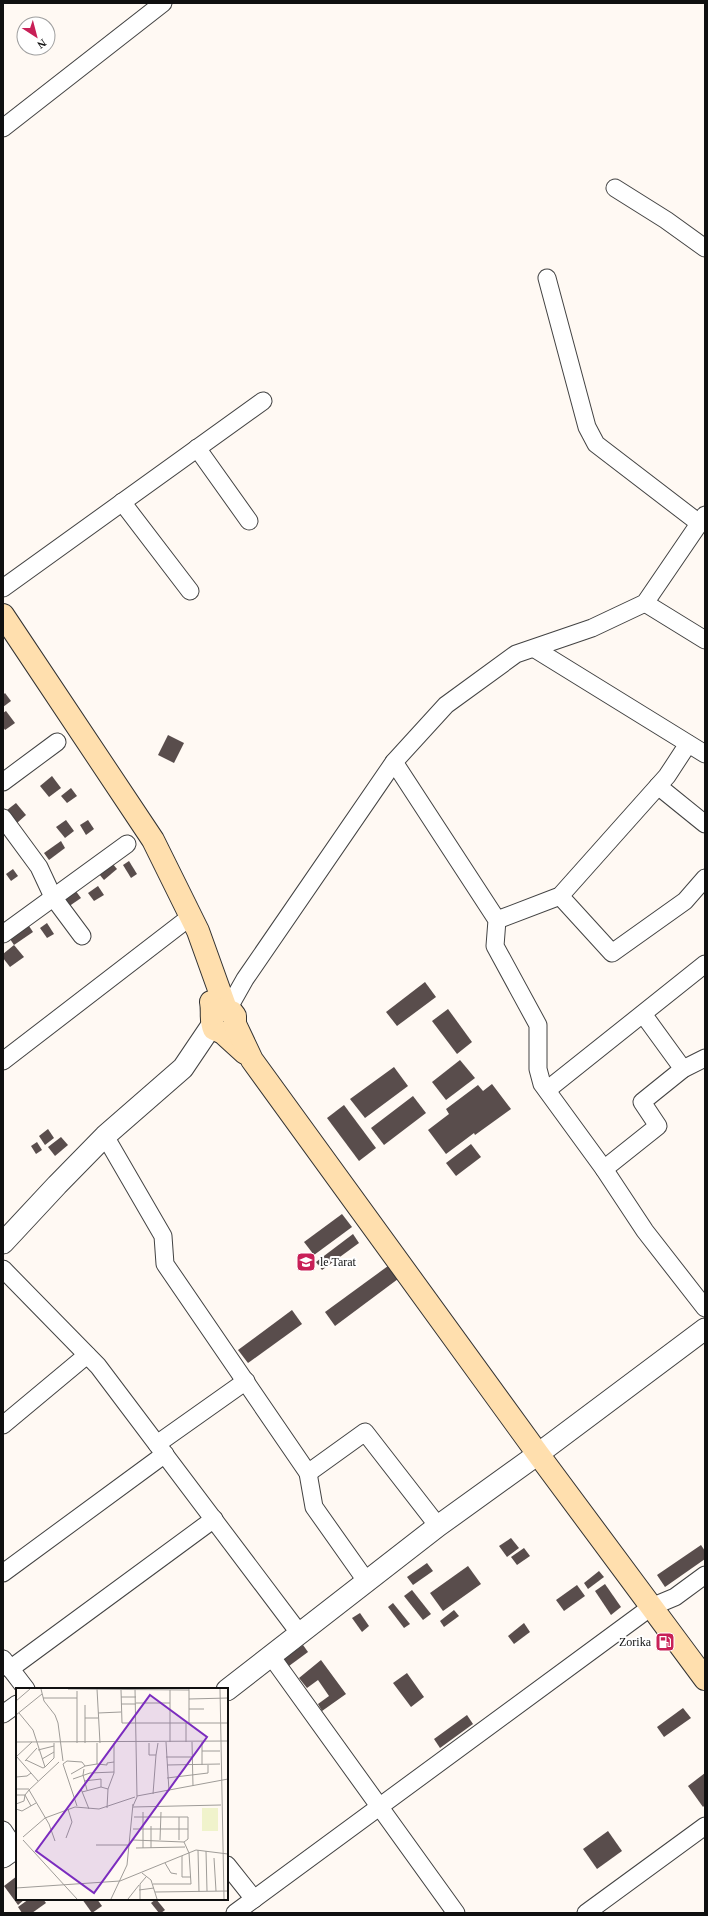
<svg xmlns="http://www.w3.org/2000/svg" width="708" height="1916" viewBox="0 0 708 1916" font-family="Georgia,serif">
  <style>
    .building { fill: #594d4c }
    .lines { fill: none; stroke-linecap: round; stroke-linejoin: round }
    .minor-casing { stroke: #434343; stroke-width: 19 }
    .tertiary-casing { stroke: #434343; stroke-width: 23 }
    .secondary-casing { stroke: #323232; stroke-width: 24 }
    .minor { stroke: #fff; stroke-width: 17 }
    .tertiary { stroke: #fff; stroke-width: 21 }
    .secondary { stroke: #ffdfae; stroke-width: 22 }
    .labels { text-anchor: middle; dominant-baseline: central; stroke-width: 4; stroke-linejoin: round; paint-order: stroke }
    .poi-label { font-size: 12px; fill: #101010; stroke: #fff; text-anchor: start }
    .inset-road { fill: none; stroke: #9f9c98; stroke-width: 1 }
    .view { fill: #7b2cbf; fill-opacity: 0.15; stroke: #7b2cbf; stroke-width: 2 }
    .inset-edge { fill: none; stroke: #101010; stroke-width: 2 }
  </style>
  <rect width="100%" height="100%" fill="#fff9f3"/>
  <g class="building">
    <path d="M 5,693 L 11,701 L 3,707 L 3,695 Z"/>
    <path d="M 6,711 L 15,723 L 5,730 L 3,727 L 3,713 Z"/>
    <path d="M 168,735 L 184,743 L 174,763 L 158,755 Z"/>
    <path d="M 52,776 L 61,788 L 49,797 L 40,786 Z"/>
    <path d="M 71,788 L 77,796 L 67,803 L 61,796 Z"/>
    <path d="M 16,803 L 26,815 L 17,823 L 7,810 Z"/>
    <path d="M 66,820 L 74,831 L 65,838 L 56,827 Z"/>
    <path d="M 88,820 L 94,829 L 86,835 L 80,825 Z"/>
    <path d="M 61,841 L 65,848 L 49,860 L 44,853 Z"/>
    <path d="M 129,861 L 137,874 L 131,878 L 123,865 Z"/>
    <path d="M 112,863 L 117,869 L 104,880 L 99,874 Z"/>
    <path d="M 13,869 L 18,876 L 11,881 L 6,874 Z"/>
    <path d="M 98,886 L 104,895 L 94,901 L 88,893 Z"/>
    <path d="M 75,890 L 81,898 L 68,907 L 62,900 Z"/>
    <path d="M 47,923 L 54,934 L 47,938 L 40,928 Z"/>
    <path d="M 29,926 L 33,932 L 14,945 L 10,939 Z"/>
    <path d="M 14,945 L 24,957 L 10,967 L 3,958 L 3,954 Z"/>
    <path d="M 425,982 L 436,997 L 397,1026 L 386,1012 Z"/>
    <path d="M 448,1009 L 472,1042 L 457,1054 L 432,1021 Z"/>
    <path d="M 460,1060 L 475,1078 L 446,1100 L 432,1082 Z"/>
    <path d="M 394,1067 L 408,1086 L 365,1118 L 350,1099 Z"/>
    <path d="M 492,1084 L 511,1109 L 475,1135 L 474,1133 L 446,1154 L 428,1130 L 449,1114 L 446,1109 L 478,1085 L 483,1091 Z"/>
    <path d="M 413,1096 L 426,1113 L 384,1145 L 371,1128 Z"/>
    <path d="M 344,1105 L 376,1148 L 359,1161 L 327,1118 Z"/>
    <path d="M 48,1129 L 54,1138 L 45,1145 L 39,1136 Z"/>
    <path d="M 61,1137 L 68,1145 L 55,1156 L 48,1147 Z"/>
    <path d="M 37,1142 L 42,1150 L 36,1154 L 31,1146 Z"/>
    <path d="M 471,1144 L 481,1157 L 456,1176 L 446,1163 Z"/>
    <path d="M 342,1214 L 352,1227 L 314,1255 L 304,1242 Z"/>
    <path d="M 353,1234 L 359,1243 L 322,1270 L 316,1262 Z"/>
    <path d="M 388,1266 L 398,1279 L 335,1326 L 325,1312 Z"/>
    <path d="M 292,1310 L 302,1324 L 248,1363 L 238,1350 Z"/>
    <path d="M 511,1538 L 519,1548 L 507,1557 L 499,1546 Z"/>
    <path d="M 701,1545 L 705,1551 L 705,1559 L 665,1587 L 657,1575 Z"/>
    <path d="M 524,1548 L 530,1556 L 517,1565 L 511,1557 Z"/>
    <path d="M 427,1563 L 433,1571 L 413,1585 L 407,1577 Z"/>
    <path d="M 468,1566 L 481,1584 L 443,1611 L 430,1593 Z"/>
    <path d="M 599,1571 L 604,1577 L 588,1589 L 584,1583 Z"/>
    <path d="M 605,1584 L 621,1607 L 611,1615 L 595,1591 Z"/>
    <path d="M 577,1585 L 585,1596 L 564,1611 L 556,1600 Z"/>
    <path d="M 412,1590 L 431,1614 L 423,1620 L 404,1596 Z"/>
    <path d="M 393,1603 L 410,1624 L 404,1628 L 388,1607 Z"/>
    <path d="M 454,1610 L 459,1616 L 444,1627 L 440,1621 Z"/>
    <path d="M 360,1613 L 369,1626 L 362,1632 L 352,1618 Z"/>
    <path d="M 524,1623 L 530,1632 L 514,1644 L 508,1636 Z"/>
    <path d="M 303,1645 L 308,1652 L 289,1666 L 284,1659 Z"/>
    <path d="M 321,1660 L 346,1694 L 322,1711 L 318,1704 L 329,1696 L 318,1680 L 307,1688 L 299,1678 Z"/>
    <path d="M 407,1673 L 424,1697 L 411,1707 L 393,1683 Z"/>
    <path d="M 683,1708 L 691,1718 L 664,1737 L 657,1727 Z"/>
    <path d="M 467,1715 L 473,1724 L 440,1748 L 434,1739 Z"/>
    <path d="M 705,1773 L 705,1805 L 703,1807 L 688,1786 Z"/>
    <path d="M 608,1831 L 622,1851 L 597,1869 L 583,1849 Z"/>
    <path d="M 17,1876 L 17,1899 L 25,1899 L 18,1905 L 4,1886 Z"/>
    <path d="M 29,1899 L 43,1899 L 46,1903 L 32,1913 L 22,1913 L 18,1907 Z"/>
    <path d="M 82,1899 L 97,1899 L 102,1906 L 92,1913 Z"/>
    <path d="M 156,1899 L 165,1910 L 161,1913 L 159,1913 L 151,1903 Z"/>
  </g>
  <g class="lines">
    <defs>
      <g id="minor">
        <path d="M 3,128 L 163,3"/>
        <path d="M 615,188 L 666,220 L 705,248"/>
        <path d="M 547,278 L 587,427 L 596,444 L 699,523"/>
        <path d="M 197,448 L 249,521"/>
        <path d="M 122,502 L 190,591"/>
        <path d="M 3,588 L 263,401"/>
        <path d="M 645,603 L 705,640"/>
        <path d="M 535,649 L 705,754"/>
        <path d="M 394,762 L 497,920 L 495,946 L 538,1025 L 538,1069 L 542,1084 L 604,1169 L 645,1231 L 705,1308"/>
        <path d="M 3,782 L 57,742"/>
        <path d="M 658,786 L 705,824"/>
        <path d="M 3,818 L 39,867 L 53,897 L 82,936"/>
        <path d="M 560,896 L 612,953 L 685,901 L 705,878"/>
        <path d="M 497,920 L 560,896 L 667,776 L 688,744"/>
        <path d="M 3,934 L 127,844"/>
        <path d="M 228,1009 L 245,979 L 394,762 L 446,705 L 516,654 L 592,628 L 645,603 L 705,515"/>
        <path d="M 643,1014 L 683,1069"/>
        <path d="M 3,1061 L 190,917"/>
        <path d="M 547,1090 L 705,964"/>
        <path d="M 105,1136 L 163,1236 L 165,1264 L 308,1473 L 365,1432 L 438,1526"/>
        <path d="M 604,1169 L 658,1126 L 642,1102 L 683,1069 L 705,1058"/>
        <path d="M 3,1269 L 98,1366 L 300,1634"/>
        <path d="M 3,1425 L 87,1355"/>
        <path d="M 157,1444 L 246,1381"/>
        <path d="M 308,1473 L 314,1507 L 367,1582"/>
        <path d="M 3,1573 L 165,1454"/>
        <path d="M 271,1656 L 456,1913"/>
        <path d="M 3,1659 L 26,1689"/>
        <path d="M 10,1669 L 214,1519"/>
        <path d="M 3,1714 L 17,1704"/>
        <path d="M 3,1830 L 15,1848"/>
        <path d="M 227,1865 L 254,1899"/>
        <path d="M 235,1913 L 651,1607 L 675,1597 L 705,1575"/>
        <path d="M 586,1913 L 705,1826"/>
      </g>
      <g id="tertiary">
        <path d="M 3,1243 L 57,1185 L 105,1136 L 183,1068 L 212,1025"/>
        <path d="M 227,1690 L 438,1526 L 538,1454 L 705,1329"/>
        <path d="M 3,1857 L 17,1847"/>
      </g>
      <g id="secondary">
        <path d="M 3,615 L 153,840 L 198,931 L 226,1009"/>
        <path d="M 211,1002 C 213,1011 210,1021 214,1029 L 223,1033 L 245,1053"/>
        <path d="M 213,1014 L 221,1009 L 232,1012 L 235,1016 L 235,1024 L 252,1060 L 538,1454 L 705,1679"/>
      </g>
    </defs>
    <use href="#minor" class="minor-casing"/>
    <use href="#tertiary" class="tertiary-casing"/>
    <use href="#secondary" class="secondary-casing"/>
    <use href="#minor" class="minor"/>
    <use href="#tertiary" class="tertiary"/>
    <use href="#secondary" class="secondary"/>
  </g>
  <defs>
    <symbol id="school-square" viewBox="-11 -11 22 22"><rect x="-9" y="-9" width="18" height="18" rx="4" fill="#c82057" stroke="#fff"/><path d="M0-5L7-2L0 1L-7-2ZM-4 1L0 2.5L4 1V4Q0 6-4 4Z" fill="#fff"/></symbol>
    <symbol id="fuel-square" viewBox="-11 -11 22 22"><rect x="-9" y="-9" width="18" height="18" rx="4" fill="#c82057" stroke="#fff"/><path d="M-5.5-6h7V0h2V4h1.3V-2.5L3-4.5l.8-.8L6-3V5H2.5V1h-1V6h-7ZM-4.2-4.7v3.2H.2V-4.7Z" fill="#fff"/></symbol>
  </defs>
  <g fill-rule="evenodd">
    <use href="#school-square" x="295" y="1251" width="22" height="22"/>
    <use href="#fuel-square" x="654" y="1631" width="22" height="22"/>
  </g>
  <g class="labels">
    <g class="poi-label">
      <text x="320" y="1262">le Tarat</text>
      <text x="651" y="1642" text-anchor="end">Zorika</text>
    </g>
  </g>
  <g transform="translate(16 1688)">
    <rect width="212" height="212" fill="#fff9f3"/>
    <path d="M 186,120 L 202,120 L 202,143 L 186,143 Z" fill="#f0f3cc"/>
    <path class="inset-road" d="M 25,1 L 28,13 L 39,27 L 42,35 L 47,73M 52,1 L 173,2M 81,1 L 84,55M 173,1 L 173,35M 204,1 L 208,211M 105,2 L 106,35 L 212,35M 105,9 L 120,9M 27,10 L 61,10M 173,11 L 212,10M 0,13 L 14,1M 120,15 L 154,15M 105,16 L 120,16M 69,17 L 69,55M 173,21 L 188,21M 3,25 L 17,42 L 29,79 L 27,80M 82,25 L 105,24M 0,27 L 26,6M 69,30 L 82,30M 170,35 L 170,54M 0,54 L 212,53M 150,54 L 153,103M 154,54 L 154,2M 176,54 L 177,98M 186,54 L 186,77M 61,55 L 61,3M 133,55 L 133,67 L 140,67 L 137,106M 22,62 L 38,58M 186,63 L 204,63M 140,67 L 142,55M 0,69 L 16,54M 1,69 L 22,93M 150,69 L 176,69M 26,71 L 38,64M 10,72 L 27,80M 9,73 L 21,60M 51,73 L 47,76 L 61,118M 51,73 L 66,74 L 69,78M 81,76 L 91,77 L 91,75 L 98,74M 151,77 L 204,76M 29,79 L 38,70 L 38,55M 68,81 L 67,87 L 71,102M 55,86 L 69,78 L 81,76 L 81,55M 0,89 L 11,88 L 15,85M 151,90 L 192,85 L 192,77M 57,91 L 74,85 L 98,84M 68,93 L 85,91 L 85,99M 0,101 L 13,101M 65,101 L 73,121M 13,102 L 9,107 L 15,118M 66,104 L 85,99 L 92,101M 0,107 L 9,107 L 8,113 L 0,116M 121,108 L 212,91M 117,118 L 121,109 L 119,1M 117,119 L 205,117M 91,120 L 92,101 L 98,85 L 98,55M 0,121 L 6,123 L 20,115M 127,124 L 127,160M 135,138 L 135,160M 117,141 L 172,141M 7,149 L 29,130 L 59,119 L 83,121 L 119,109M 50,150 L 56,134 L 52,121M 7,152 L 61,211M 117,152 L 168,154 L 172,151 L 172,129 L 118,129M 144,152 L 145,124M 163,152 L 163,129M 39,153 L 33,136 L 13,102 L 43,74M 80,157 L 114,157M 120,160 L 169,159M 182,162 L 183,204M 190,163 L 191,203M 166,168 L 166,189 L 175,189M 198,170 L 200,203M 149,175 L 155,185 L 161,186M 126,185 L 135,192 L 141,211M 137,196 L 175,196 L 173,165 L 168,154M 0,200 L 104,193 L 180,162 L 212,166M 123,202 L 138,200M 139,204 L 212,203M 95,211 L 111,177 L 117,116M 112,211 L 123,197M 124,211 L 124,196 L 130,189"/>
    <path class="view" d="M 134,7 L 191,49 L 78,205 L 20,163 Z"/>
    <rect width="212" height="212" class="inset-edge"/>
  </g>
  <rect width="708" height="1916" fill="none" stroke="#101010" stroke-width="8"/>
  <g transform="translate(36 36) rotate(144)"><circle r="19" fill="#ffffff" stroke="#9f9f9f"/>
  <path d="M0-3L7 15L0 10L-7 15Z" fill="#c82057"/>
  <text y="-6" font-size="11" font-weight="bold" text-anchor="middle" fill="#101010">N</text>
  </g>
</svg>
